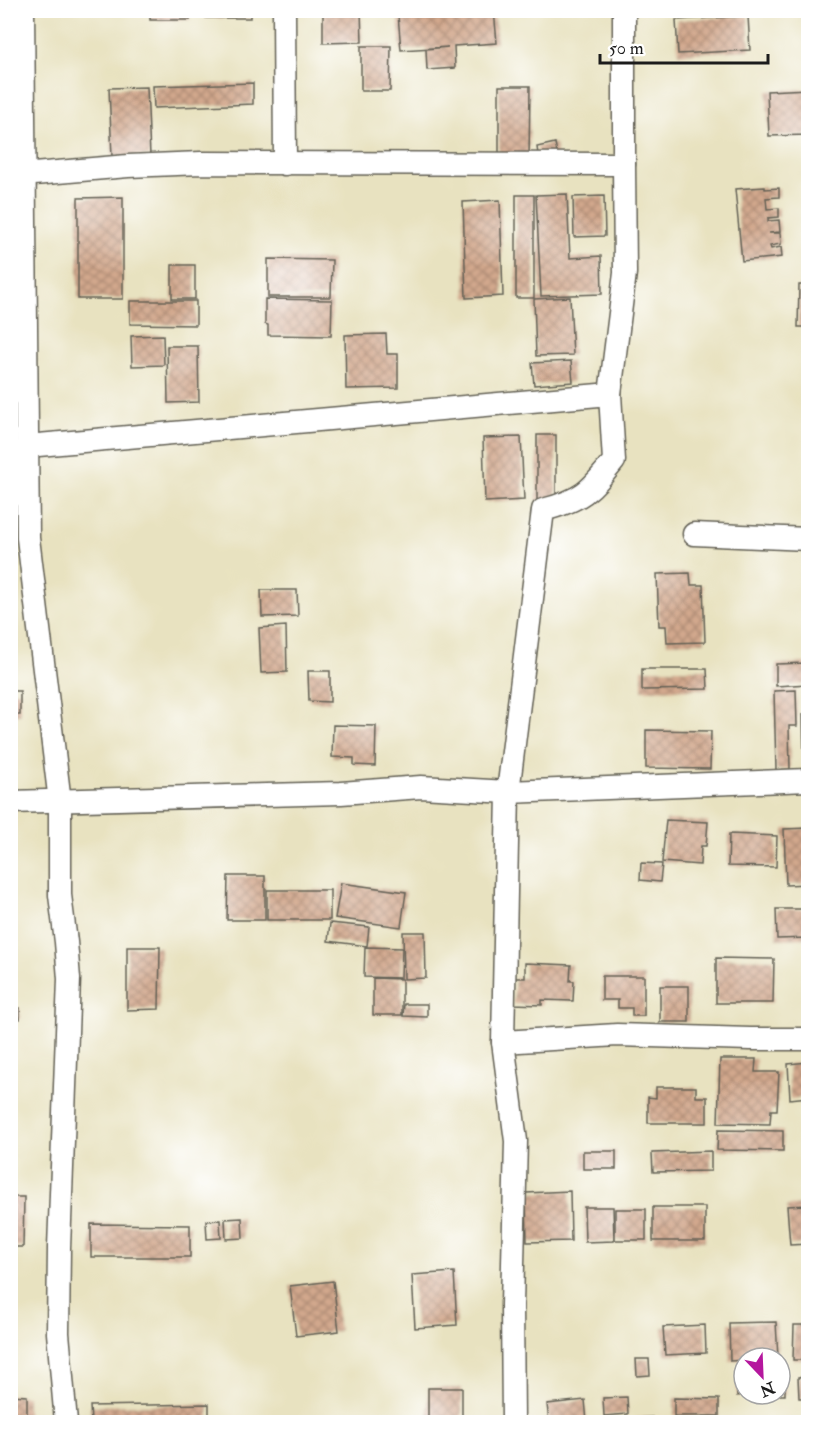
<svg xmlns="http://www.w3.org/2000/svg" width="819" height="1433" viewBox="0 0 819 1433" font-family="'IM FELL Double Pica',serif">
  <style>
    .building { fill: url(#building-cross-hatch) }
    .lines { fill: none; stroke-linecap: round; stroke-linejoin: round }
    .minor-casing { stroke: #636155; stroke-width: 25 }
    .minor { stroke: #fff; stroke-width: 22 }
  </style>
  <defs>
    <pattern id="building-cross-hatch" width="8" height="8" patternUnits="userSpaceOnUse" patternTransform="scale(1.5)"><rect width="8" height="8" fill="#d2a88d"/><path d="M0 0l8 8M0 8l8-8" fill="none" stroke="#aa8872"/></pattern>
  </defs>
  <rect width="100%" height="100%" fill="#fff"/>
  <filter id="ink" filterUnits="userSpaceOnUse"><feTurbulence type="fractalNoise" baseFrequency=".0167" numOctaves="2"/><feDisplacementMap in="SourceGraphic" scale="12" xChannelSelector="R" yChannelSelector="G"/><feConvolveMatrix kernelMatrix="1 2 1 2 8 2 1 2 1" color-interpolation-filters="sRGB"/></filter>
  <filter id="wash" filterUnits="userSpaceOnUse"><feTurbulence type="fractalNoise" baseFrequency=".008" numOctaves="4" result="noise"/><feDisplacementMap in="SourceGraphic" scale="24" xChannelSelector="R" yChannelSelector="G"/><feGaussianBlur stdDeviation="1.35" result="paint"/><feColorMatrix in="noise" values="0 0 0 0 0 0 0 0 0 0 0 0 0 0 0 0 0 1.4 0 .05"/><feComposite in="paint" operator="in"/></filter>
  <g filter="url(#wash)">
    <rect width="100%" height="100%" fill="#e8e2c0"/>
    <g id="blocks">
      <g class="building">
        <rect x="150" y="10" width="40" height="10"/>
        <rect x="206" y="10" width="44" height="8"/>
        <path d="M 323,10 L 361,10 L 362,42 L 323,43 Z"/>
        <path d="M 427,10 L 494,10 L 497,43 L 454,46 L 455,68 L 427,70 L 426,49 L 448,47 L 401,50 L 398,15 L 427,12 Z"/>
        <path d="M 748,16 L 750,50 L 678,54 L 676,20 Z"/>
        <path d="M 361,46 L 391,46 L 390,91 L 361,91 Z"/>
        <path d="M 253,83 L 253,104 L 154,108 L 153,86 Z"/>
        <path d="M 499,86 L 530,86 L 529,160 L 499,160 Z"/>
        <path d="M 147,87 L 150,156 L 112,157 L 109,88 Z"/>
        <path d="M 808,89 L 808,135 L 769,136 L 767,91 Z"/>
        <path d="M 555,143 L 558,158 L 539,161 L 537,147 Z"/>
        <path d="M 765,187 L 765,189 L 779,188 L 779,197 L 766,198 L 767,209 L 779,208 L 779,217 L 768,218 L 768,221 L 779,220 L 780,232 L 769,233 L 780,233 L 781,244 L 770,246 L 771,249 L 781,247 L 782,257 L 742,261 L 735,189 Z"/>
        <path d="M 567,194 L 570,258 L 601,256 L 602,294 L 541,296 L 536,195 Z"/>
        <rect x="516" y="195" width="18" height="103"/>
        <path d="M 604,196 L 605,236 L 574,237 L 573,197 Z"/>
        <path d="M 123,197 L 123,299 L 78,299 L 78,198 Z"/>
        <path d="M 500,200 L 503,296 L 466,298 L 463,202 Z"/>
        <path d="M 268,259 L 332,260 L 331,297 L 268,297 Z"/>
        <rect x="172" y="265" width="23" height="34"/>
        <path d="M 799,285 L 808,285 L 808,327 L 798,327 Z"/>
        <path d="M 570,297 L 573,355 L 536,356 L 534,299 Z"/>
        <path d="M 265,299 L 332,300 L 331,336 L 268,335 L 268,325 L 265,324 Z"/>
        <path d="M 130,301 L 196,301 L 196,325 L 130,324 Z"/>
        <path d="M 386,334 L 387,354 L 398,354 L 398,388 L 346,389 L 345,335 Z"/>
        <path d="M 163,335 L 164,365 L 132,366 L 131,336 Z"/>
        <path d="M 167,346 L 198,346 L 199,402 L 168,403 Z"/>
        <path d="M 571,361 L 573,382 L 534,385 L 532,363 Z"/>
        <rect x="537" y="435" width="19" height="66"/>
        <path d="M 521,437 L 524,500 L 485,502 L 483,438 Z"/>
        <path d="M 690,573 L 691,585 L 703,585 L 705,642 L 667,643 L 666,626 L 659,626 L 657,574 Z"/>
        <path d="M 261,590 L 297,590 L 298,616 L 262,617 Z"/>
        <path d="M 286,626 L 287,672 L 261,673 L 259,628 Z"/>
        <path d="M 808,663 L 808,684 L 776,686 L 776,664 Z"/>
        <path d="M 642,669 L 707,669 L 708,689 L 642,690 Z"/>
        <path d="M 308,671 L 330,671 L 330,702 L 309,701 Z"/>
        <path d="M 796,690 L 797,726 L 789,726 L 790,769 L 776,770 L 774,691 Z"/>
        <rect x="10" y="691" width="10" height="24"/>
        <path d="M 803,714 L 808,714 L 808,763 L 804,763 Z"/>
        <path d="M 333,725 L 376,726 L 375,766 L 354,765 L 354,758 L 332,757 Z"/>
        <path d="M 646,730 L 711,731 L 710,769 L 646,768 Z"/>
        <path d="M 666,820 L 708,822 L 706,846 L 701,846 L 700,865 L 662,862 Z"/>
        <path d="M 808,828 L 808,884 L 786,885 L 784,829 Z"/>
        <path d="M 729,834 L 777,836 L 776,867 L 728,866 Z"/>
        <path d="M 641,863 L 662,864 L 660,882 L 640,880 Z"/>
        <path d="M 228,876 L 265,876 L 265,920 L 227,920 Z"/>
        <path d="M 341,883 L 406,892 L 401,927 L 335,918 Z"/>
        <rect x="267" y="890" width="63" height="30"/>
        <path d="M 776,909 L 808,909 L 808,938 L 777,939 Z"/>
        <path d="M 330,923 L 369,927 L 367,946 L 328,941 Z"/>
        <path d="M 403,932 L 425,932 L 426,978 L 404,979 Z"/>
        <path d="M 127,947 L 160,947 L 159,1009 L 127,1010 Z"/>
        <path d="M 365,947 L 402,948 L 401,978 L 364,977 Z"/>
        <path d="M 716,958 L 774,959 L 773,1003 L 716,1003 Z"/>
        <path d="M 525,963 L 571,965 L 570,981 L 574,981 L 573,1001 L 542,1000 L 542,1005 L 513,1004 L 515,978 L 525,978 Z"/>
        <path d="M 602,976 L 644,976 L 644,1016 L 632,1016 L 632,1008 L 618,1008 L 618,1000 L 602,1000 Z"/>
        <path d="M 373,978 L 402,979 L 402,1015 L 373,1015 Z"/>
        <rect x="660" y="986" width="29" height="36"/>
        <path d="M 404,1004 L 427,1004 L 427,1017 L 403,1016 Z"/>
        <rect x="10" y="1008" width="10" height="11"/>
        <path d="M 720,1059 L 756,1059 L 755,1072 L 779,1072 L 777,1110 L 771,1110 L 770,1124 L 718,1123 Z"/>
        <path d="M 808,1062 L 808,1097 L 790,1099 L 788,1064 Z"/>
        <path d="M 656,1087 L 696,1087 L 696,1097 L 707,1097 L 707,1123 L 648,1123 L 648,1097 L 656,1098 Z"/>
        <path d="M 718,1130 L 783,1131 L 783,1151 L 717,1150 Z"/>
        <rect x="583" y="1151" width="33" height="18"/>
        <path d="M 711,1151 L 711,1171 L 653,1172 L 652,1153 Z"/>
        <path d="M 570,1191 L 571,1241 L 527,1242 L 526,1193 Z"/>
        <path d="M 10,1197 L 24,1197 L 23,1247 L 10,1247 Z"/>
        <path d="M 808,1205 L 808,1244 L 790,1245 L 787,1206 Z"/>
        <path d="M 584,1207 L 613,1207 L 614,1241 L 585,1242 Z"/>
        <rect x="653" y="1207" width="52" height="34"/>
        <rect x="615" y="1209" width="31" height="31"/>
        <path d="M 242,1218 L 243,1238 L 226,1239 L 225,1219 Z"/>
        <path d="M 220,1220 L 221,1238 L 207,1239 L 206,1221 Z"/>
        <path d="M 91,1224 L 190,1225 L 190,1257 L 91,1257 Z"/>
        <path d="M 454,1272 L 457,1325 L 415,1328 L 412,1275 Z"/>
        <path d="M 333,1281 L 339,1331 L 296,1336 L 290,1286 Z"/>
        <path d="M 776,1322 L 778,1358 L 744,1358 L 744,1360 L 730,1361 L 729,1323 Z"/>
        <path d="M 705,1325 L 706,1353 L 665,1355 L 663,1327 Z"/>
        <path d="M 794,1325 L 808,1325 L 808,1360 L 793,1360 Z"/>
        <path d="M 636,1359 L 649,1359 L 650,1375 L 637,1376 Z"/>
        <rect x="780" y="1370" width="5" height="25"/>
        <path d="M 737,1371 L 744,1371 L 744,1395 L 737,1396 Z"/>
        <path d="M 808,1376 L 808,1398 L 799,1398 L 798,1377 Z"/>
        <rect x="428" y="1388" width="34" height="34"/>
        <path d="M 10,1395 L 27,1396 L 27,1422 L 10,1422 Z"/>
        <path d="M 627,1397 L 628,1414 L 604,1416 L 603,1398 Z"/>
        <path d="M 674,1398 L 719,1399 L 719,1416 L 674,1416 Z"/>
        <path d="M 585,1400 L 587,1422 L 549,1422 L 547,1404 Z"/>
        <path d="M 209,1404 L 209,1422 L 91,1422 L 90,1406 Z"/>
        <path d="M 652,1417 L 652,1422 L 637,1422 L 637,1418 Z"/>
      </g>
    </g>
  </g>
  <g filter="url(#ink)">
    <use href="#blocks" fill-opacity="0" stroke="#636155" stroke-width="1.5"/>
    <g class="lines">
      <defs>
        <g id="minor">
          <path d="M 23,10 L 28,538 L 60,802 L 60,895 L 66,942 L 69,979 L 59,1248 L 58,1333 L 66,1422"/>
          <path d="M 284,10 L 285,164"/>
          <path d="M 624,10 L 624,164"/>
          <path d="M 10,176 L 128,166 L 201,163 L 624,164 L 625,273 L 610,394 L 614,461 C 590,491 582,500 543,510 L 508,792 L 503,1042 L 516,1141 L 512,1305 L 513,1422"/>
          <path d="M 27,446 L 610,394"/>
          <path d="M 694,534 L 808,539"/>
          <path d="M 10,802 L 341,793 L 421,787 L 508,792 L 808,780"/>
          <path d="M 503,1042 L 617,1035 L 750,1039 L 808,1039"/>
        </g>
      </defs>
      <use href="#minor" class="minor-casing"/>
      <use href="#minor" class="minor"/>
    </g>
  </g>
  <rect width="819" height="1433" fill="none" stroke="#fff" stroke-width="36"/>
  <g transform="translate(762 1376) rotate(157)"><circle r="28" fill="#ffffff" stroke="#a4a4a4" stroke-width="1.5"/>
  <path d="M0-4.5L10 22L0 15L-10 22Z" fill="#b5179e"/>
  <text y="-9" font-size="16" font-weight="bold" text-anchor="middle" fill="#1c1c1c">N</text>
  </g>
  <path d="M600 54v9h168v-9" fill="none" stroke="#1c1c1c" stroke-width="3"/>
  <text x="609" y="54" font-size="18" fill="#1c1c1c" stroke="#ffffff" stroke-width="4.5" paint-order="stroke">50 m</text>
</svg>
